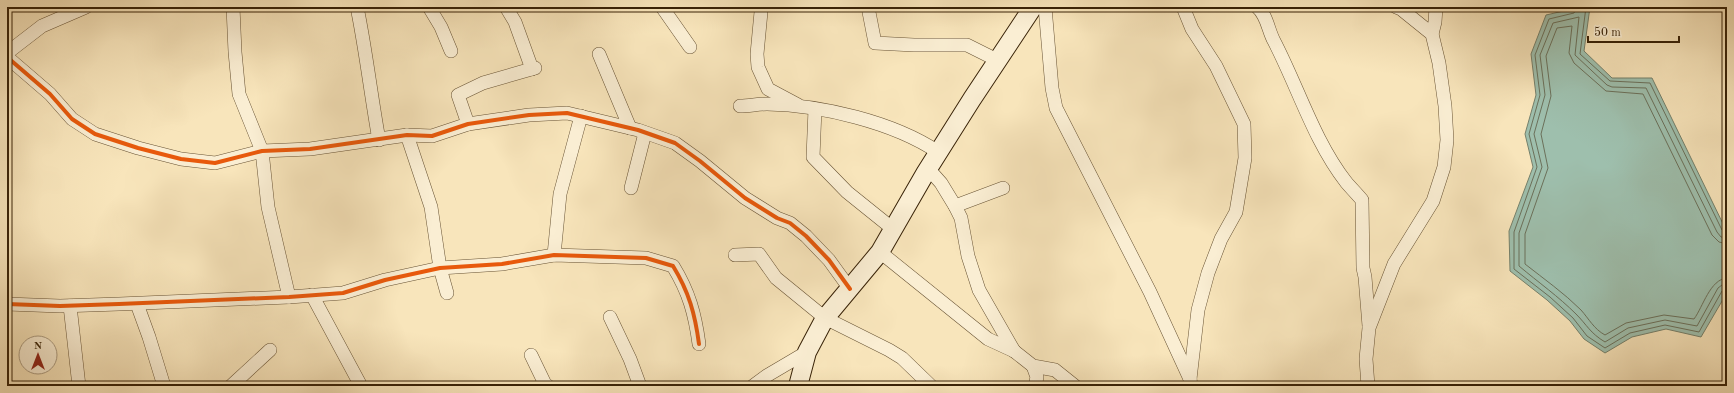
<svg xmlns="http://www.w3.org/2000/svg" width="1734" height="393" viewBox="0 0 1734 393" font-family="'Old Standard TT',serif">
  <style>
    .water { fill: #9ebfad; stroke: #75806b }
    .lines { fill: none; stroke-linecap: round; stroke-linejoin: round }
    .shore { stroke: #6b705a; stroke-width: 1 }
    .minor-casing { stroke: #685334; stroke-width: 14 }
    .secondary-casing { stroke: #382207; stroke-width: 20 }
    .minor { stroke: #faeed3; stroke-width: 13 }
    .secondary { stroke: #faeed3; stroke-width: 18 }
    .cycleway-casing { stroke: #faeed3; stroke-width: 6 }
    .cycleway { stroke: #e8590c; stroke-width: 4 }
  </style>
  <rect width="100%" height="100%" fill="#f8e5bb"/>
  <filter id="stains"><feTurbulence type="fractalNoise" baseFrequency=".005" numOctaves="4"/><feColorMatrix values="0 0 0 0 .2 0 0 0 0 .09 0 0 0 0 .02 0 0 0 .5 -.17"/></filter>
  <radialGradient id="worn" r=".72"><stop offset=".6" stop-color="#630" stop-opacity="0"/><stop offset="1" stop-color="#630" stop-opacity=".3"/></radialGradient>
  <path class="water" d="M 1581,7 L 1590,7 L 1584,51 L 1612,78 L 1652,78 L 1727,232 L 1727,283 L 1725,296 L 1701,337 L 1666,329 L 1632,337 L 1605,353 L 1584,339 L 1570,321 L 1547,300 L 1510,271 L 1509,231 L 1533,167 L 1525,134 L 1536,95 L 1531,54 L 1546,15 Z"/>
  <g class="lines">
    <g class="shore">
      <path d="M 1577,7 L 1574,13 L 1549,19 L 1535,55 L 1540,95 L 1529,134 L 1537,167 L 1514,232 L 1514,269 L 1550,297 L 1573,318 L 1587,336 L 1605,348 L 1630,333 L 1665,325 L 1699,332 L 1722,291 L 1727,289"/>
      <path d="M 1586,7 L 1580,54 L 1610,81 L 1650,83 L 1722,230 L 1727,233"/>
      <path d="M 1727,238 L 1721,237 L 1717,232 L 1646,88 L 1612,87 L 1607,85 L 1575,55 L 1579,17 L 1553,23 L 1540,55 L 1545,95 L 1534,134 L 1542,167 L 1519,233 L 1519,266 C 1538,282 1559,297 1576,314 C 1587,325 1590,333 1605,342 L 1628,328 L 1665,320 L 1697,326 L 1718,288 L 1722,285 L 1727,284"/>
      <path d="M 1727,244 L 1719,242 L 1712,235 L 1643,94 L 1606,91 L 1574,63 L 1569,53 L 1572,26 L 1557,28 L 1546,56 L 1551,96 L 1541,134 L 1548,168 L 1525,234 L 1525,264 C 1544,279 1564,293 1581,310 C 1589,319 1594,329 1605,335 L 1626,323 L 1664,315 L 1694,319 C 1703,307 1710,279 1727,278"/>
    </g>
    <defs>
      <g id="minor">
        <path d="M 233,7 L 235,52 L 239,94 L 262,151 L 268,207 L 289,297"/>
        <path d="M 357,7 C 366,51 371,96 379,140"/>
        <path d="M 429,7 L 441,27 L 451,51"/>
        <path d="M 506,7 L 515,22 L 532,69"/>
        <path d="M 662,7 L 690,47"/>
        <path d="M 868,7 L 875,43 L 914,45 L 967,45 L 997,60"/>
        <path d="M 1045,7 L 1052,88 L 1056,108 L 1150,292 L 1190,379 L 1191,386"/>
        <path d="M 1183,7 L 1192,29 L 1216,66 L 1244,124 L 1245,158 L 1236,212 L 1221,239 L 1208,273 L 1198,310 L 1190,379"/>
        <path d="M 1257,7 C 1267,15 1268,30 1274,41 C 1298,87 1314,141 1346,182 C 1351,188 1357,194 1362,200 L 1363,268 L 1365,277 L 1369,326"/>
        <path d="M 761,12 L 757,54 L 758,67 L 768,89 L 798,105"/>
        <path d="M 1432,34 L 1435,22 L 1436,7"/>
        <path d="M 7,53 L 42,26 L 86,7"/>
        <path d="M 599,54 L 630,128"/>
        <path d="M 7,57 L 50,94 L 72,119 L 95,134 L 138,148 L 181,159 L 215,163 L 262,151 L 310,149 L 407,135 L 432,136 L 468,124 L 529,115 L 567,113 L 638,130 L 675,143 L 700,161 L 745,198 L 777,218 L 790,223 L 806,236 L 829,260 L 850,289"/>
        <path d="M 740,106 C 749,106 758,104 767,104 C 821,105 893,122 938,152"/>
        <path d="M 815,109 L 813,157 L 847,192 L 893,229"/>
        <path d="M 468,124 L 458,95 L 483,83 L 535,68"/>
        <path d="M 407,135 L 431,207 L 440,268 L 447,293"/>
        <path d="M 926,172 L 933,174 L 941,183 L 955,206 L 961,218 L 968,256 L 979,290 L 1014,351"/>
        <path d="M 631,188 L 645,133"/>
        <path d="M 955,206 L 1003,188"/>
        <path d="M 880,252 L 988,339 L 1014,351 L 1033,366 L 1055,370 L 1075,386"/>
        <path d="M 554,255 L 560,194 L 581,116"/>
        <path d="M 735,255 L 759,254 L 776,278 L 825,318 L 889,350 L 902,358 L 931,386"/>
        <path d="M 312,295 L 361,386"/>
        <path d="M 7,304 L 60,306 L 119,304 L 289,297 L 343,293 L 385,280 L 440,268 L 502,264 L 554,255 L 646,258 L 673,266 C 689,292 695,314 699,344"/>
        <path d="M 137,304 L 149,337 L 164,386"/>
        <path d="M 70,306 L 79,386"/>
        <path d="M 610,317 L 630,359 L 640,386"/>
        <path d="M 531,355 L 545,384 L 548,386"/>
        <path d="M 1033,366 L 1037,377 L 1035,386"/>
        <path d="M 231,386 L 270,350"/>
        <path d="M 753,386 L 768,375 L 807,352"/>
        <path d="M 1368,386 L 1366,359 L 1369,328 L 1394,264 L 1433,201 L 1444,167 L 1447,140 L 1445,106 L 1439,63 L 1432,34 L 1401,9 L 1396,7"/>
      </g>
      <path id="secondary" d="M 798,386 L 807,352 L 825,318 L 880,252 L 926,172 L 972,99 L 1033,7"/>
    </defs>
    <use href="#minor" class="minor-casing"/>
    <use href="#secondary" class="secondary-casing"/>
    <use href="#minor" class="minor"/>
    <use href="#secondary" class="secondary"/>
    <defs>
      <g id="cycleway">
        <path d="M 7,57 L 50,94 L 72,119 L 95,134 L 138,148 L 181,159 L 215,163 L 262,151 L 310,149 L 407,135 L 432,136 L 468,124 L 529,115 L 567,113 L 638,130 L 675,143 L 700,161 L 745,198 L 777,218 L 790,223 L 806,236 L 829,260 L 850,289"/>
        <path d="M 7,304 L 60,306 L 119,304 L 289,297 L 343,293 L 385,280 L 440,268 L 502,264 L 554,255 L 646,258 L 673,266 C 689,292 695,314 699,344"/>
      </g>
    </defs>
    <use href="#cycleway" class="cycleway-casing"/>
    <use href="#cycleway" class="cycleway"/>
  </g>
  <rect width="1734" height="393" fill="none" stroke="#f8e5bb" stroke-width="24"/>
  <rect x="8" y="8" width="1718" height="377" fill="none" stroke="#382207" stroke-width="2"/>
  <rect x="12" y="12" width="1710" height="369" fill="none" stroke="#382207"/>
  <g transform="translate(38 355)"><circle r="19" fill="#faeed3" stroke="#ac9c81"/>
  <path d="M0-3L7 15L0 10L-7 15Z" fill="#8f2418"/>
  <text y="-6" font-size="11" font-weight="bold" text-anchor="middle" fill="#382207">N</text>
  </g>
  <path d="M1588 36v6h91v-6" fill="none" stroke="#382207" stroke-width="2"/>
  <text x="1594" y="36" font-size="12" fill="#382207" stroke="#faeed3" stroke-width="3" paint-order="stroke">50 m</text>
  <rect width="100%" height="100%" filter="url(#stains)"/>
  <rect width="100%" height="100%" fill="url(#worn)"/>
</svg>
